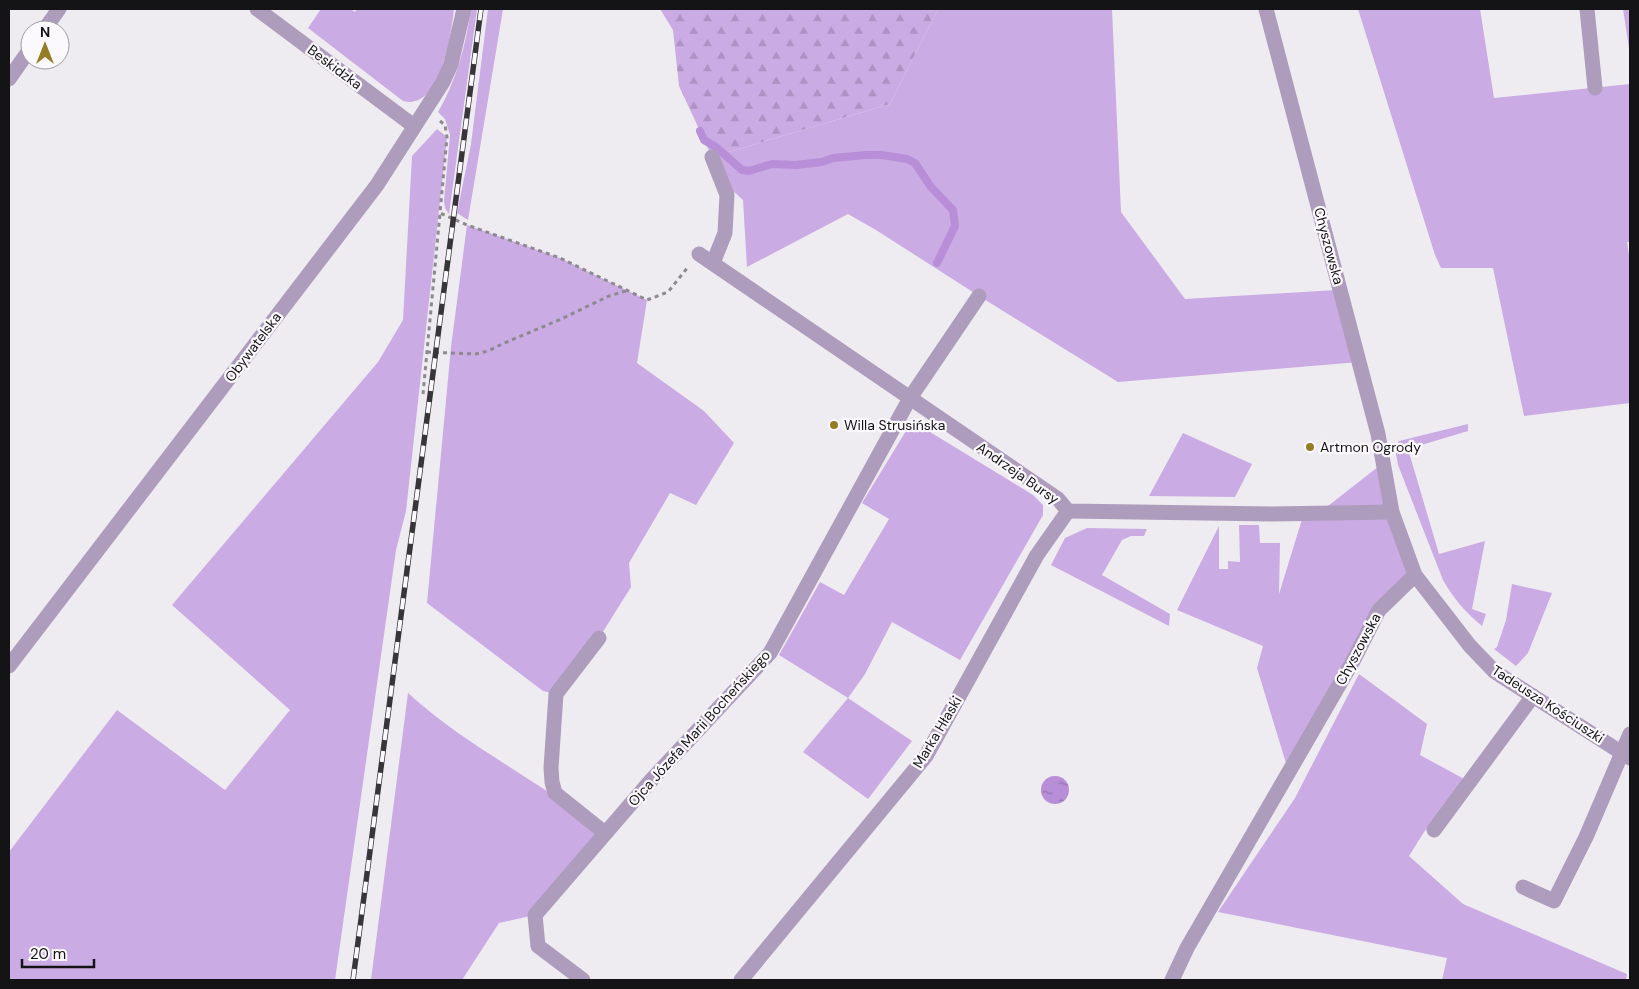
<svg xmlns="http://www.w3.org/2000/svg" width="1639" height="989" viewBox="0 0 1639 989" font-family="'DM Sans',sans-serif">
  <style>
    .grass { fill: #cbabe4 }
    .forest { fill: url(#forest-firs) }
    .water { fill: url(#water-ripples) }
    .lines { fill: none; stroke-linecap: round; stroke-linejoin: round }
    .stream { stroke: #b78ed7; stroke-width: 8 }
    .path { stroke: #8c8a8e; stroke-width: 3; stroke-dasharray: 4 4; stroke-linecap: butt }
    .minor { stroke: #ae9cbd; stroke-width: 15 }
    .rail-casing { stroke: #373538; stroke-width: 5.5 }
    .rail { stroke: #fcf9fe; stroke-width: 4; stroke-dasharray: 11; stroke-linecap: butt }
    .poi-dot { fill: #957d24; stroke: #fcf9fe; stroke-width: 2 }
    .labels { text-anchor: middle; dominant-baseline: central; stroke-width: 4.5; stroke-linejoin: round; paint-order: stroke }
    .street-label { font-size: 14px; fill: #141315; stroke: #fcf9fe }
    .poi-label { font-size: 14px; fill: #141315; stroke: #fcf9fe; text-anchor: start }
  </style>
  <defs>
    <pattern id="forest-firs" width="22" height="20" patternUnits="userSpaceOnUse" patternTransform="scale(1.25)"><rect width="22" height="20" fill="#cbabe4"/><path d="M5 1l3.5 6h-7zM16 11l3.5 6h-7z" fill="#ad92c3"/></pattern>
    <pattern id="water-ripples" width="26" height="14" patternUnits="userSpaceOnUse" patternTransform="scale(1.25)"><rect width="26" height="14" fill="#b78ed7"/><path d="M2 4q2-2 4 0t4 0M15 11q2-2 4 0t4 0" fill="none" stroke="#9473ad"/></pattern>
  </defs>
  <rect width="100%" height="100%" fill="#eeebf1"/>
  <g class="grass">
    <path d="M 321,9 L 351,9 L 355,12 L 357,9 L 454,9 C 451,34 441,111 403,101 L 308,28 Z"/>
    <path d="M 471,9 L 477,9 L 449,214 L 445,208 L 444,201 L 450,135 L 445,119 L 438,112 C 456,81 466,45 471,9 Z"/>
    <path d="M 488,9 L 503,9 L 468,220 L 457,213 L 471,144 Z"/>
    <path d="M 938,9 L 1112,9 L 1121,212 L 1185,299 L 1336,290 L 1359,362 L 1118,382 L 979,296 L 876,230 L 848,214 L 747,267 L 743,200 L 732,190 L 712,157 L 890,104 Z"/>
    <path d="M 1358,9 L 1480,9 L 1494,98 L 1630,84 L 1630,242 L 1627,242 L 1630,261 L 1630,403 L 1524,416 L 1493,268 L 1441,268 L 1435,255 Z"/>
    <path d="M 1623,9 L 1630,9 L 1630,55 Z"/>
    <path d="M 437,129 L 447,137 L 406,511 L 396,550 L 335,980 L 9,980 L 9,852 L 117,710 L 225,790 L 290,710 L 172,605 L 378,362 L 403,320 L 412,156 Z"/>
    <path d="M 467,225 L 560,258 L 647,300 L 637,363 L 704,411 L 734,443 L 696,505 L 670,493 L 629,563 L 631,587 L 599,638 L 556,694 L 543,691 L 427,603 L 451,347 Z"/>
    <path d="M 912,421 L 1033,495 L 1043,505 L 1043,515 L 960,660 L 892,622 L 865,674 L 848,698 L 912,741 L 868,799 L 803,752 L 848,698 L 779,655 L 820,582 L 844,595 L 889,519 L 862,503 Z"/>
    <path d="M 1468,424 L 1468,431 L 1408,449 L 1439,554 L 1485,541 L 1472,609 L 1486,614 L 1482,626 C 1466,613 1453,598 1443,580 L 1398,465 L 1395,448 L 1399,441 Z"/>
    <path d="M 1183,433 L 1252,464 L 1235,497 L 1149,496 Z"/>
    <path d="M 1383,463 L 1415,575 L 1379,610 L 1289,773 L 1257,668 L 1263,646 L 1177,610 L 1219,526 L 1219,569 L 1228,569 L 1228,561 L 1240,562 L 1239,525 L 1259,525 L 1260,543 L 1280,543 L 1279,594 L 1304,513 L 1319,513 Z"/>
    <path d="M 1087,528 L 1147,529 L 1144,536 L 1131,536 L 1122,540 L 1102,575 L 1170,614 L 1169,626 L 1051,565 L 1065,538 Z"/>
    <path d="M 1512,584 L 1552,593 L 1528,653 L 1516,666 L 1494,649 L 1497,647 L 1506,620 Z"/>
    <path d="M 1359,674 L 1427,724 L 1420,755 L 1466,780 L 1424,832 L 1409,856 L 1463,904 L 1627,974 L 1626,980 L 1442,980 L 1447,958 L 1218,912 L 1295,798 Z"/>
    <path d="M 408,693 C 468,748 543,782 605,833 L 535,915 L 499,923 L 462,980 L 371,980 Z"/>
  </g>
  <path class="forest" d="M 660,9 L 938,9 L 890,104 L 712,157 L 679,86 L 673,30 Z"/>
  <circle class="water" cx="1055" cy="790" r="14"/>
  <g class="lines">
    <path class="stream" d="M 700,131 L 704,140 L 716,147 L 742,170 L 749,171 L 772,164 L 796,165 L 822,162 L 833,158 L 866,155 L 882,155 L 907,159 L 915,163 L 931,187 L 953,210 L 955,226 L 937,263"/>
    <g class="path">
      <path d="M 440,121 L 445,125 L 447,137 L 440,213 L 467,225 L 560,258 L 647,300 L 668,292 L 688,267"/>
      <path d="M 427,352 L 476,354 L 488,351 L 502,344 L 559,320 L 609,296 L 626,291"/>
      <path d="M 423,394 L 440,213"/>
    </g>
    <g class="minor">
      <path d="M 257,9 L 414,126"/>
      <path d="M 1266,9 L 1378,434 L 1392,512 L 1415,575 L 1470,646 L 1495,672 L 1630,758"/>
      <path d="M 1587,9 L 1595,88"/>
      <path d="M 44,30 L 59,9"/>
      <path d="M 9,79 L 30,49"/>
      <path d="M 712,157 L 727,195 L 725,233 L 713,263"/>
      <path d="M 699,254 L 1058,499 L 1068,511 L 1272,514 L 1392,512"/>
      <path d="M 599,638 L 556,694 L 551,768 L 552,782 L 555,793 L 605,833"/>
      <path d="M 9,666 L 377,185 L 443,82 L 451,64 L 464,9"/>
      <path d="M 1434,830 L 1533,696"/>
      <path d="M 1523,887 L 1554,901 L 1586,837 L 1630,734"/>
      <path d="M 583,980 L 538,946 L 535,915 L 654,777 L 770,653 L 910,398 L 979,296"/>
      <path d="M 741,980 L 926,756 L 1037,555 L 1068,511"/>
      <path d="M 1172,980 L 1187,948 L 1353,661 L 1379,610 L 1415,575"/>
    </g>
    <defs>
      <path id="rail" d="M 353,980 L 481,9"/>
    </defs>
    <use href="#rail" class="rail-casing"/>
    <use href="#rail" class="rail"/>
  </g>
  <g class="poi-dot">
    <circle cx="834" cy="425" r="5"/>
    <circle cx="1310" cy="447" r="5"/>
  </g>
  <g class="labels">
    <g class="street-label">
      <text transform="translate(335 67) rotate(37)">Beskidzka</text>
      <text transform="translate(1329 246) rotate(75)">Chyszowska</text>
      <text transform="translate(253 347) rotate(-53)">Obywatelska</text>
      <text transform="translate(1018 473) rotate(35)">Andrzeja Bursy</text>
      <text transform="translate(1358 649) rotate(-62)">Chyszowska</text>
      <text transform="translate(1548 704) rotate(33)">Tadeusza Kościuszki</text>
      <text transform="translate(699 728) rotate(-48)">Ojca Józefa Marii Bocheńskiego</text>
      <text transform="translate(937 732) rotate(-59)">Marka Hłaski</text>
    </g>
    <g class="poi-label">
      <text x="844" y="425">Willa Strusińska</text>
      <text x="1320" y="447">Artmon Ogrody</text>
    </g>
  </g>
  <rect width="1639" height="989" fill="none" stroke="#141315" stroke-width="20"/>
  <g transform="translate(45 45)"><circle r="24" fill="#fcf9fe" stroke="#9f9da1"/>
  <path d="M0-4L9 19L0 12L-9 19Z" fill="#957d24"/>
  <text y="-8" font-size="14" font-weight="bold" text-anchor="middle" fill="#141315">N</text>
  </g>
  <path d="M22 959v8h72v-8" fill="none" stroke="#141315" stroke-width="2.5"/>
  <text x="30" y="959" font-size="15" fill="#141315" stroke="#fcf9fe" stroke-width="4" paint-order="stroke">20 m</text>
</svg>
